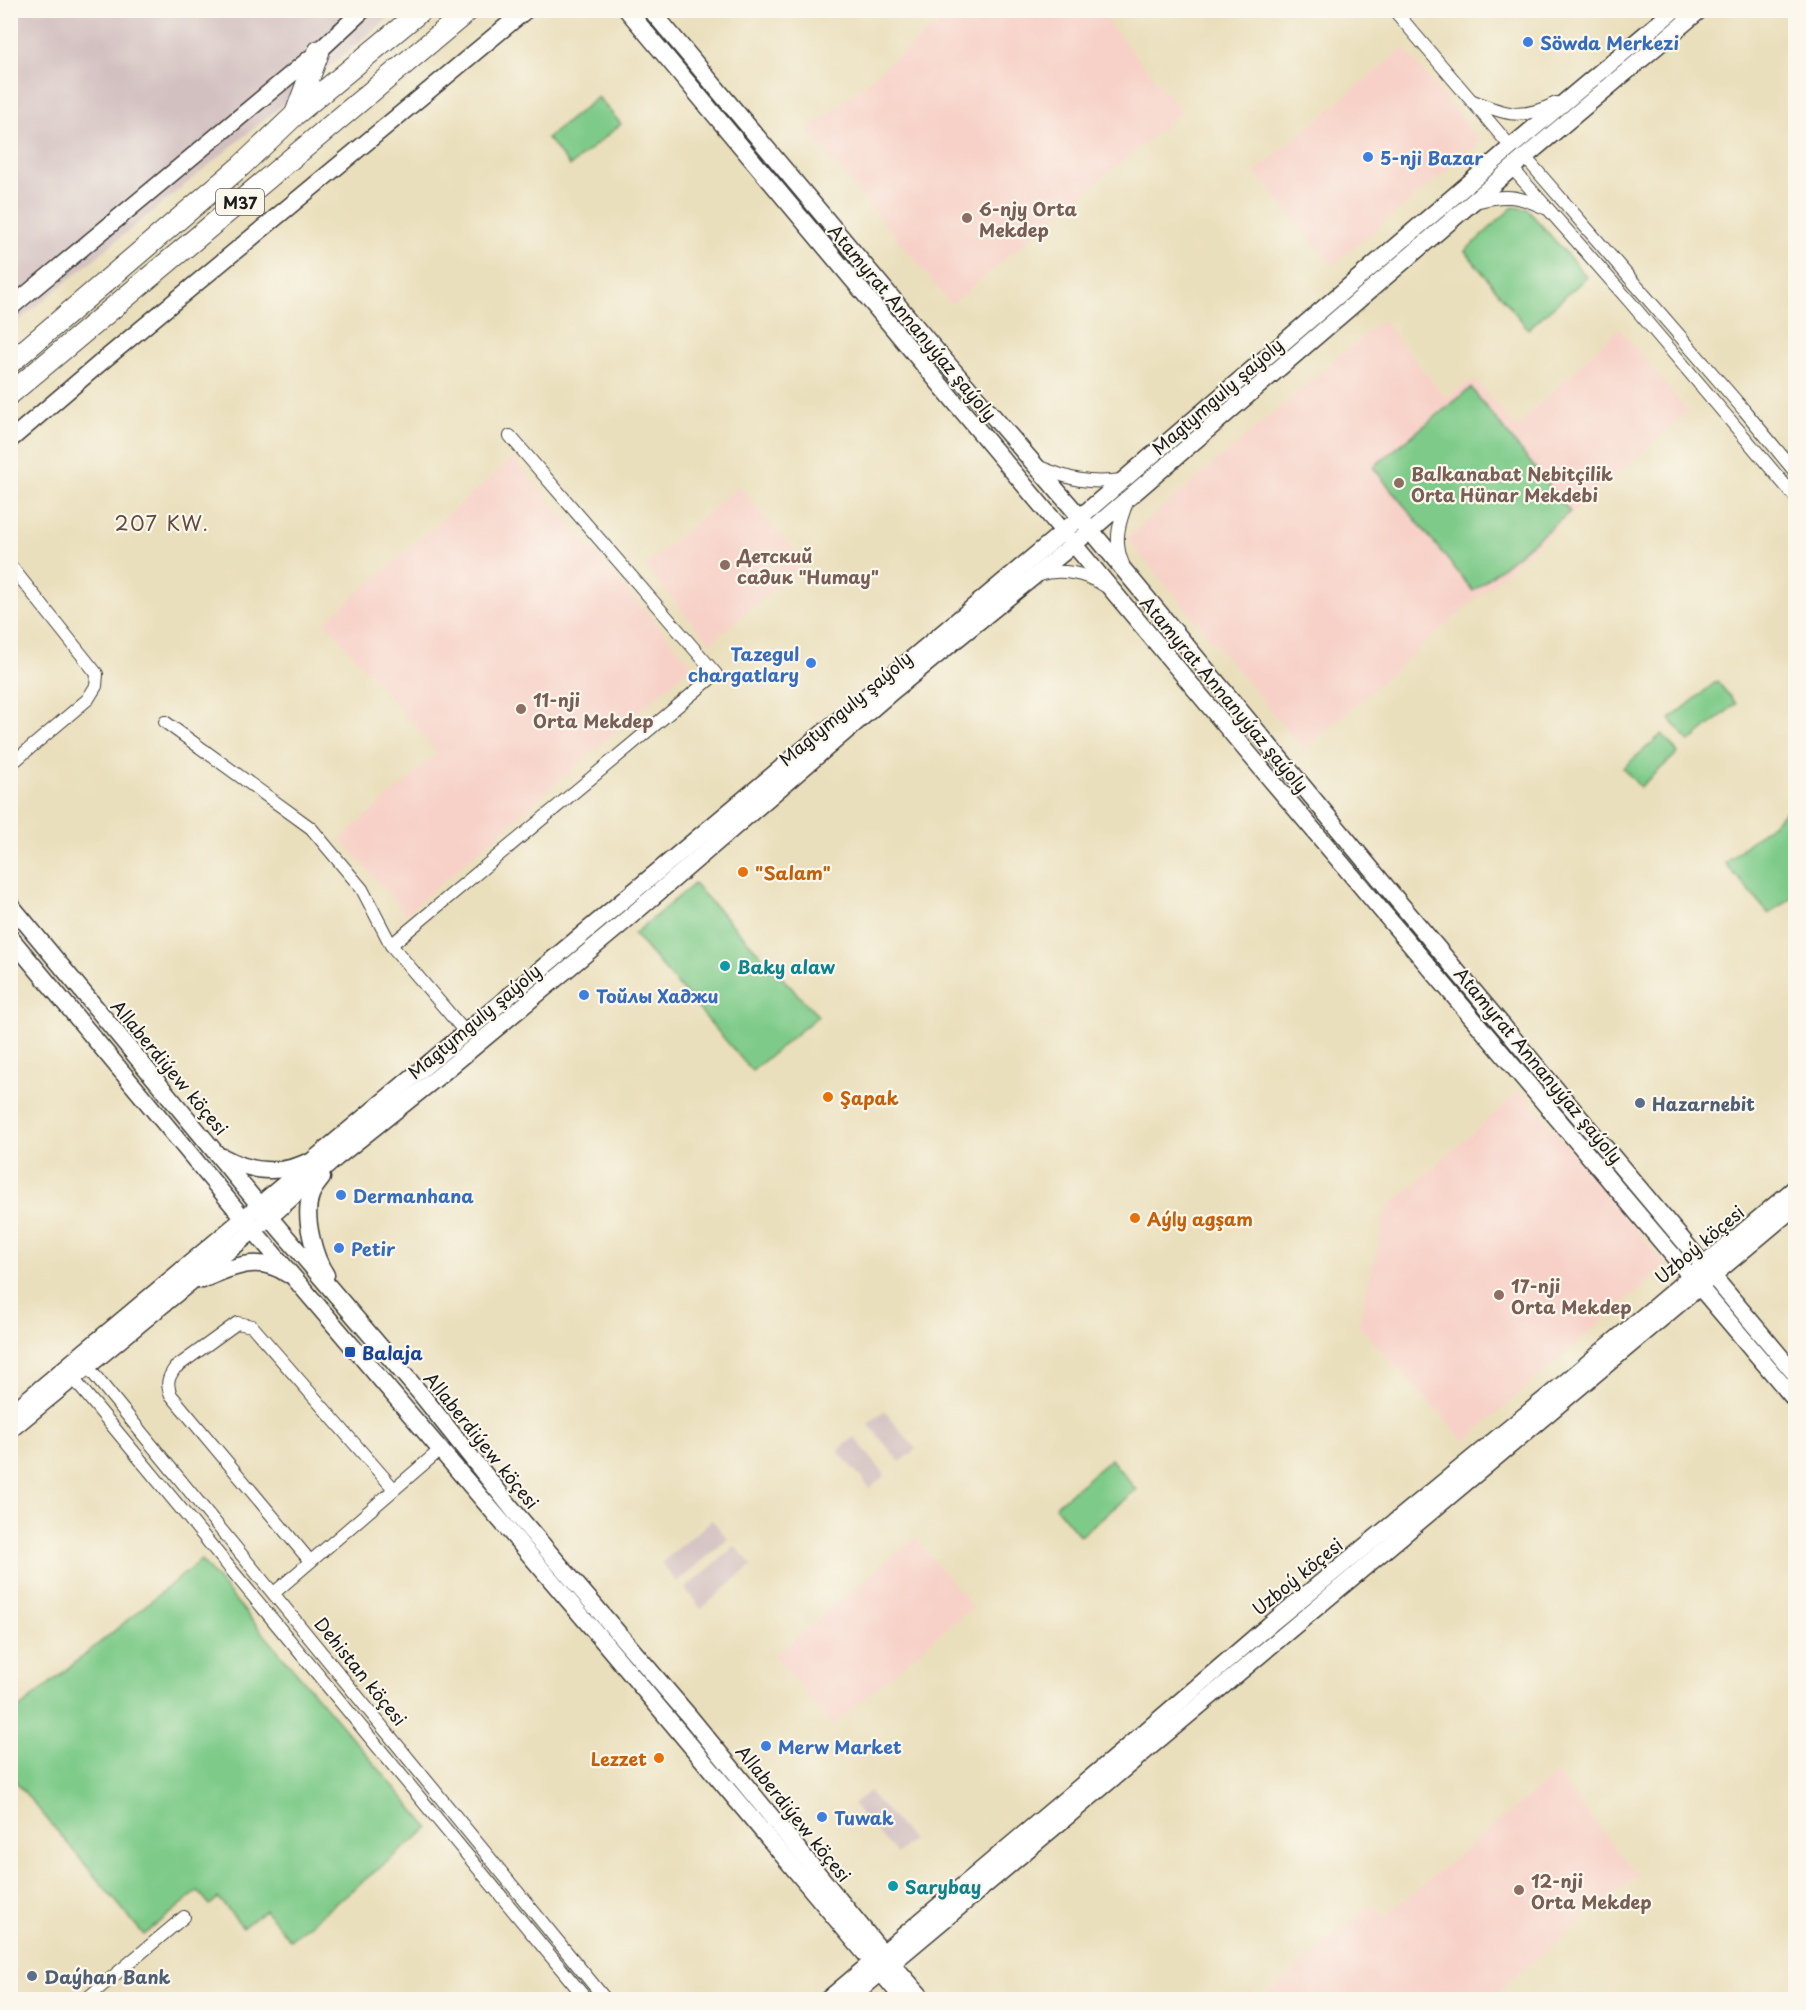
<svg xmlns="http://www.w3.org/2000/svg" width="1806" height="2010" viewBox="0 0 1806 2010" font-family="'Playpen Sans',sans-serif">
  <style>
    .built { fill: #f7d1c8 }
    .industrial { fill: #d2bfc0 }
    .green { fill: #7ecb89; stroke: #4d7452; stroke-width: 1.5 }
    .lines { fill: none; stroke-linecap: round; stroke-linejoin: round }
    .street-casing { stroke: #3b3934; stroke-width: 14 }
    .secondary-casing { stroke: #3b3934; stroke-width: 19 }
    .highway-casing { stroke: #3b3934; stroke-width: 23 }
    .street { stroke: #fff; stroke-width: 12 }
    .secondary { stroke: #fff; stroke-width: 16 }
    .highway { stroke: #fff; stroke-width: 21 }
    .shop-dot { fill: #3f7fe0; stroke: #fbf7ec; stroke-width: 2 }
    .education-dot { fill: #8d6e63; stroke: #fbf7ec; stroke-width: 2 }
    .food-dot { fill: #e8710a; stroke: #fbf7ec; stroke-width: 2 }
    .culture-dot { fill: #0f9aa8; stroke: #fbf7ec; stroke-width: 2 }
    .service-dot { fill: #5c6f8a; stroke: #fbf7ec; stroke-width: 2 }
    .transit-dot { fill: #1a4fb4; stroke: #fbf7ec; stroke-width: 2 }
    .labels { text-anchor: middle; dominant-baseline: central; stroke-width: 4.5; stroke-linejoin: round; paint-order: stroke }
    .shield { fill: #fbf7ec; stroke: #5f5e5a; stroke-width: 1.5 }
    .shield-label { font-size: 16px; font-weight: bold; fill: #1c1c1c }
    .shop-label { font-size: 18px; font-weight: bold; fill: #366cbe; stroke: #fbf7ec; text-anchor: start }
    .education-label { font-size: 18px; font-weight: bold; fill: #785e54; stroke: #fbf7ec; text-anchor: start }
    .street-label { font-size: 18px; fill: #1c1c1c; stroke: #fbf7ec }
    .food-label { font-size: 18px; font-weight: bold; fill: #c56008; stroke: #fbf7ec; text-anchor: start }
    .culture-label { font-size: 18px; font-weight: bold; fill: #0d838f; stroke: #fbf7ec; text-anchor: start }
    .service-label { font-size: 18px; font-weight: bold; fill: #4e5e75; stroke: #fbf7ec; text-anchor: start }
    .transit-label { font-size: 18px; font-weight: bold; fill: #164399; stroke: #fbf7ec; text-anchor: start }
    .neighbourhood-label { font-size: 20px; letter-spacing: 1.5px; fill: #614a3e; stroke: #fbf7ec }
  </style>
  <rect width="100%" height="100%" fill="#fbf7ec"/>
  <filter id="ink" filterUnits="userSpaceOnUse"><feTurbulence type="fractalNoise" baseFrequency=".0167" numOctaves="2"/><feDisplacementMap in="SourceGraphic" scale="12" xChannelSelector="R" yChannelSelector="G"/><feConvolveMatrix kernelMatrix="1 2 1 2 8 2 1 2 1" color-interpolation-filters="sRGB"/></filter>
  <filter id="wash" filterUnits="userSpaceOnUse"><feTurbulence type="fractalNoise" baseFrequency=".008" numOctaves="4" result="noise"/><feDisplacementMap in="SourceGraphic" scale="24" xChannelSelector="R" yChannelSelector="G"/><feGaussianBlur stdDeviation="1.35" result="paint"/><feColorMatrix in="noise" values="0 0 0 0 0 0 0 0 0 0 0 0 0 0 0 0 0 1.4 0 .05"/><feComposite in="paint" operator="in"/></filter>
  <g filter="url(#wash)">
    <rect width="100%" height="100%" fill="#eadfbc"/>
    <g class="built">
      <path d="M 954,10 L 1099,11 L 1182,112 L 951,304 L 808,131 Z"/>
      <path d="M 1404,48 L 1481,142 L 1333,265 L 1255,172 Z"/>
      <path d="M 1382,320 L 1446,398 L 1474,379 L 1516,427 L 1619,328 L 1688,412 L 1304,750 L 1127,538 Z"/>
      <path d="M 513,458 L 692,665 L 406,914 L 341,839 L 438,753 L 325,622 Z"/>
      <path d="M 739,486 L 805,563 L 710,643 L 645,566 Z"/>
      <path d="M 1521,1090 L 1666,1265 L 1465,1441 L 1358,1325 L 1388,1208 Z"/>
      <path d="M 915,1538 L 972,1607 L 833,1725 L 775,1656 Z"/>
      <path d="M 1556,1774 L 1638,1875 L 1488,1999 L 1262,1999 L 1371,1904 L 1384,1917 Z"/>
    </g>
    <g class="industrial">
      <path d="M 11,11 L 397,11 L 11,327 Z"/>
      <path d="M 884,1411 L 916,1449 L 900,1462 L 868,1424 Z"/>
      <path d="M 854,1437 L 885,1475 L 870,1488 L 838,1451 Z"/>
      <path d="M 712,1520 L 728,1539 L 677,1582 L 661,1563 Z"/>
      <path d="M 735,1546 L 752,1565 L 701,1609 L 685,1589 Z"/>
      <path d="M 869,1791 L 912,1840 L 897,1854 L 853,1805 Z"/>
    </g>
    <g class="green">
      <path d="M 598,97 L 621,124 L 570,166 L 547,138 Z"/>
      <path d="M 1513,207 L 1527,209 L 1587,277 L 1528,329 L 1465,251 Z"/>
      <path d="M 1471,388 L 1570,512 L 1473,591 L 1373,467 Z"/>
      <path d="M 1717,681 L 1736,704 L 1689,742 L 1670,719 Z"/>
      <path d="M 1662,734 L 1678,753 L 1640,787 L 1623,768 Z"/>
      <path d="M 1795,804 L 1795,851 L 1791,856 L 1795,861 L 1795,895 L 1769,914 L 1725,863 Z"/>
      <path d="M 694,884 L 818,1016 L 752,1071 L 634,934 Z"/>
      <path d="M 1111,1459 L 1136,1490 L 1080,1536 L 1055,1506 Z"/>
      <path d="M 201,1560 L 429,1828 L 290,1940 L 265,1910 L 243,1927 L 218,1898 L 210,1905 L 198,1891 L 144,1935 L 11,1776 L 11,1715 Z"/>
    </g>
  </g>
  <g filter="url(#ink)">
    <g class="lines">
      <defs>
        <g id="street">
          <path d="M 1394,10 L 1511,147"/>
          <path d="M 1473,101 C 1506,115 1523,120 1556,103"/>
          <path d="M 1525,157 L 1744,410 L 1796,473"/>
          <path d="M 1513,169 L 1630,302 L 1796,498"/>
          <path d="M 1475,202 C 1504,194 1518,195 1545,208"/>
          <path d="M 1037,466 C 1071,480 1087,484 1123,480"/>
          <path d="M 1123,564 C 1113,541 1119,522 1128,500"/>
          <path d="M 10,565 L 97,674 L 96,686 L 88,699 L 10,765"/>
          <path d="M 1038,575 C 1060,568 1086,573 1105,586"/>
          <path d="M 165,722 L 311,828 L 362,889 L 391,945 L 466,1033"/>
          <path d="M 391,945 L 716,674 L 510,436"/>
          <path d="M 87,1366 L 606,2000"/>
          <path d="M 72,1377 L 587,2000"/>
          <path d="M 310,1561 L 171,1395 C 166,1383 168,1378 175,1368 L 237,1323 L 252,1326 L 394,1489"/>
          <path d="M 274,1593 L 440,1450"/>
          <path d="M 85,2000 L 184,1917"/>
        </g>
        <g id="secondary">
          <path d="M 627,10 L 1250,755 L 1796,1401"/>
          <path d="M 651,10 L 928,341 L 1080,517 L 1398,901 L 1796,1375"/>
          <path d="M 10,308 L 319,51 L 363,10"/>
          <path d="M 10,440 L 99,364 L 526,10"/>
          <path d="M 10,904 L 259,1205 L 420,1393 L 518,1516 L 689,1716 L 883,1953 L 924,2000"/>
          <path d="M 10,937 L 244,1219 L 603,1641 L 904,2000"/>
          <path d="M 223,1157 C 249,1171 278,1175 305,1163"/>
          <path d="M 322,1178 C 318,1183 313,1189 311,1195 C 303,1216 314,1257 326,1275"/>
          <path d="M 202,1280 C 231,1267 259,1254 287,1274"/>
          <path d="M 10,1414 L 1064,531 L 1511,147 L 1674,10"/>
          <path d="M 10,1430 L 270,1217 L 336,1158 L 439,1076 L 618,927 L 894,690 L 1090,531 L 1525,157 L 1700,10"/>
          <path d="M 827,2000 L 1120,1753 L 1269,1625 L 1568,1380 L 1796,1187"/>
          <path d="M 848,2000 L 1796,1206"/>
        </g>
        <g id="highway">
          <path d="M 296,113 L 319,51"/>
          <path d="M 10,363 L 241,166 L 295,115 L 422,10"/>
          <path d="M 10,394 L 469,10"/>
        </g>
      </defs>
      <use href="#street" class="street-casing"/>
      <use href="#secondary" class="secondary-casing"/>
      <use href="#highway" class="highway-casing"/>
      <use href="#street" class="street"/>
      <use href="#secondary" class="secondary"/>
      <use href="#highway" class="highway"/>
    </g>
  </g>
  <g class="shop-dot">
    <circle cx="1528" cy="42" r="6"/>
    <circle cx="1368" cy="157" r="6"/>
    <circle cx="811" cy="663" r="6"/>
    <circle cx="584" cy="995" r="6"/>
    <circle cx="341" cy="1195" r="6"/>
    <circle cx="339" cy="1248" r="6"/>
    <circle cx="766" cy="1746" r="6"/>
    <circle cx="822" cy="1817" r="6"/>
  </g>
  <g class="education-dot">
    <circle cx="967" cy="218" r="6"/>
    <circle cx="1399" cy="483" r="6"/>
    <circle cx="725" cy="565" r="6"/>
    <circle cx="521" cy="709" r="6"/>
    <circle cx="1499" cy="1295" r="6"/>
    <circle cx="1519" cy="1890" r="6"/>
  </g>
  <g class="food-dot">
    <circle cx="743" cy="872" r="6"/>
    <circle cx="828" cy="1097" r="6"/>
    <circle cx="1135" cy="1218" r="6"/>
    <circle cx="659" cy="1758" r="6"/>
  </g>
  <g class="culture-dot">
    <circle cx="725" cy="966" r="6"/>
    <circle cx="893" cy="1886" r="6"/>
  </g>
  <g class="service-dot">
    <circle cx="1640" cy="1103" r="6"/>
    <circle cx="32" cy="1976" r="6"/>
  </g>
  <rect class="transit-dot" x="344" y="1346" width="12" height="12" rx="3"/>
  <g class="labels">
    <rect class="shield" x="216" y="189" width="48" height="26" rx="4.5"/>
    <g class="shield-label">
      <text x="240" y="202">M37</text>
    </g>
    <g class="shop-label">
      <text x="1540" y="42">Söwda Merkezi</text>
      <text x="1380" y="157">5-nji Bazar</text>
      <text x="799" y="653" text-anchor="end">Tazegul<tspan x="799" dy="21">chargatlary</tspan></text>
      <text x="596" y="995">Тойлы Хаджи</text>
      <text x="353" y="1195">Dermanhana</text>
      <text x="351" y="1248">Petir</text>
      <text x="778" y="1746">Merw Market</text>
      <text x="834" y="1817">Tuwak</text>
    </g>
    <g class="education-label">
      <text x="979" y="208">6-njy Orta<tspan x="979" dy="21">Mekdep</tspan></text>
      <text x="1411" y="473">Balkanabat Nebitçilik<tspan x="1411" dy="21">Orta Hünar Mekdebi</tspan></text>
      <text x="737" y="555">Детский<tspan x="737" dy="21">садик "Humay"</tspan></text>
      <text x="533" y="699">11-nji<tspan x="533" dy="21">Orta Mekdep</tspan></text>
      <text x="1511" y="1285">17-nji<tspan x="1511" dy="21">Orta Mekdep</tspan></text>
      <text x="1531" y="1880">12-nji<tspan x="1531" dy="21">Orta Mekdep</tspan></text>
    </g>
    <g class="street-label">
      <text transform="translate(913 322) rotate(50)">Atamyrat Annanyýaz şaýoly</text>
      <text transform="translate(1217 396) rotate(-41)">Magtymguly şaýoly</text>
      <text transform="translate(1225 694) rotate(50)">Atamyrat Annanyýaz şaýoly</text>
      <text transform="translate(845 708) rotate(-40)">Magtymguly şaýoly</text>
      <text transform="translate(474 1021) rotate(-40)">Magtymguly şaýoly</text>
      <text transform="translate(1539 1065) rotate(50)">Atamyrat Annanyýaz şaýoly</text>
      <text transform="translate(170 1067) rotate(50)">Allaberdiýew köçesi</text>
      <text transform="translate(1699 1244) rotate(-40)">Uzboý köçesi</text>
      <text transform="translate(482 1440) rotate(51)">Allaberdiýew köçesi</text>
      <text transform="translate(1297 1576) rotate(-39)">Uzboý köçesi</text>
      <text transform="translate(361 1671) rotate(51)">Dehistan köçesi</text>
      <text transform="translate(794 1813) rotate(51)">Allaberdiýew köçesi</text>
    </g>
    <g class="food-label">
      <text x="755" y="872">"Salam"</text>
      <text x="840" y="1097">Şapak</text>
      <text x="1147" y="1218">Aýly agşam</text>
      <text x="647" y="1758" text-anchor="end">Lezzet</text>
    </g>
    <g class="culture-label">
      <text x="737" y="966">Baky alaw</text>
      <text x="905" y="1886">Sarybay</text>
    </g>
    <g class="service-label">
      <text x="1652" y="1103">Hazarnebit</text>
      <text x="44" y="1976">Daýhan Bank</text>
    </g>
    <g class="transit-label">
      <text x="362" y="1352">Balaja</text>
    </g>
    <g class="neighbourhood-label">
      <text x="162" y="523">207 KW.</text>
    </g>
  </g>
  <rect width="1806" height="2010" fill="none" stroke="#fbf7ec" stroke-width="36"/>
</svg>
